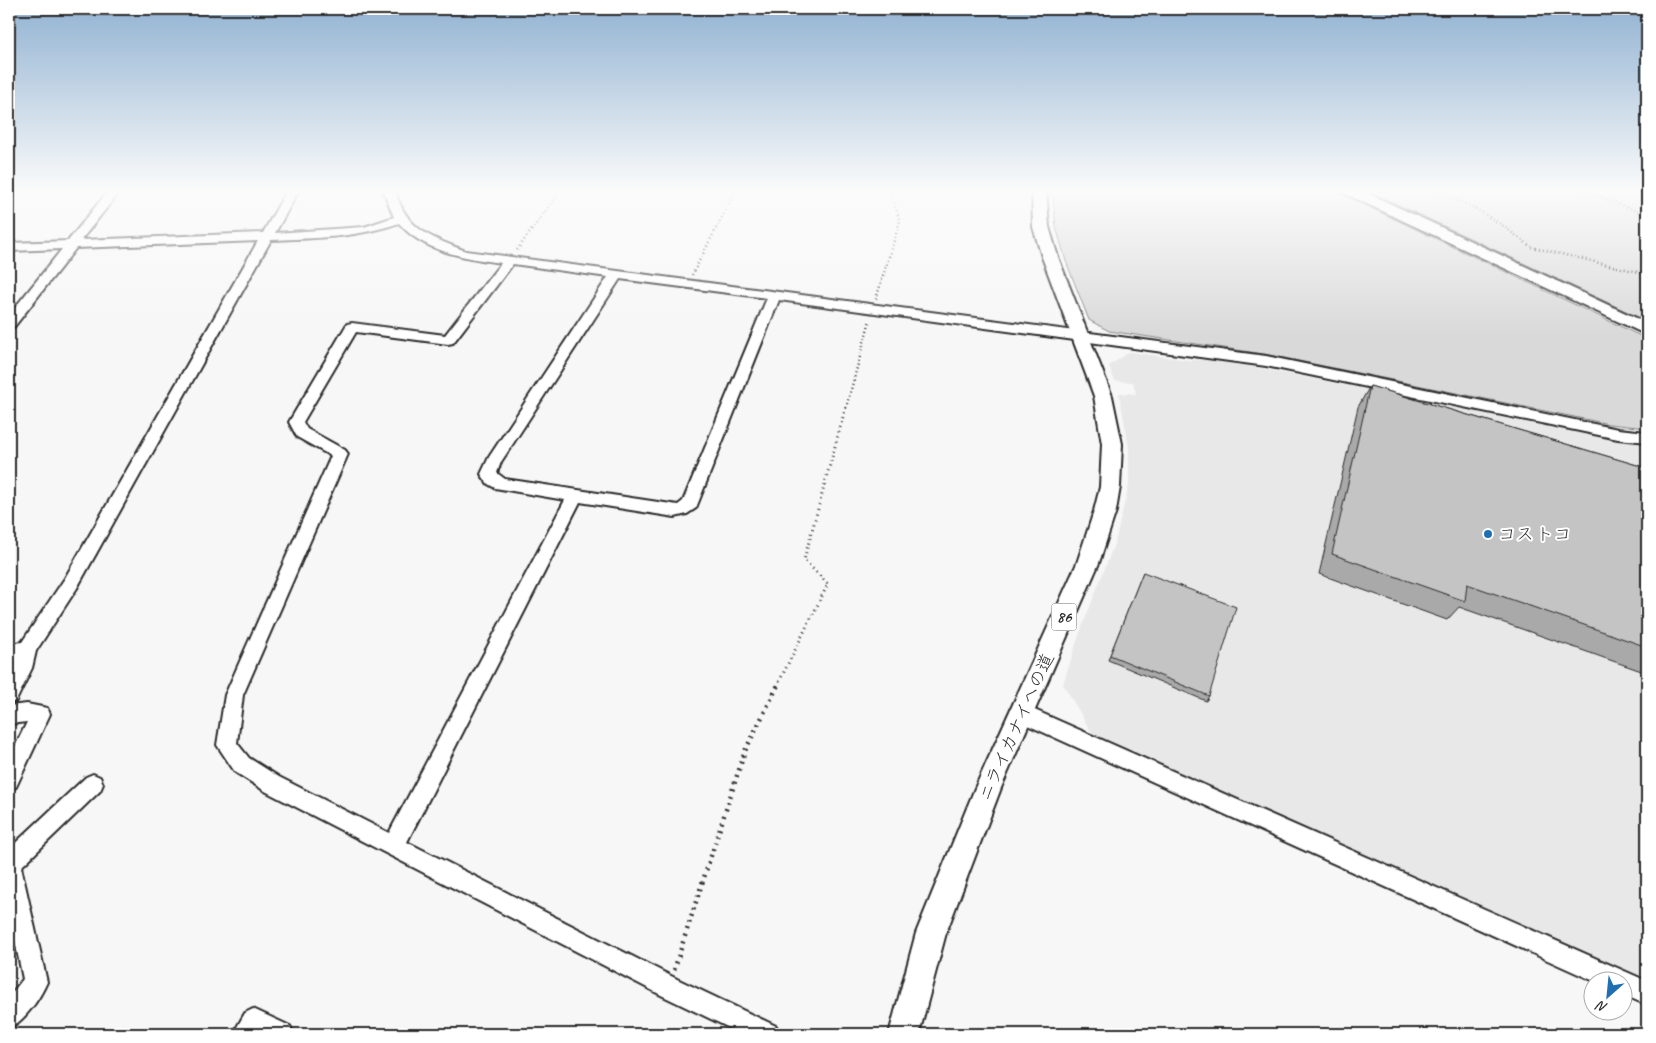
<svg xmlns="http://www.w3.org/2000/svg" width="1656" height="1043" viewBox="0 0 1656 1043" font-family="Caveat,'Klee One',sans-serif">
  <style>
    .built { fill: #e8e8e8 }
    .green { fill: #d9d9d9; stroke: #828282 }
    .lines { fill: none; stroke-linecap: round; stroke-linejoin: round }
    .minor-casing { stroke: #2b2b2b; stroke-width: 4 }
    .major-casing { stroke: #2b2b2b; stroke-width: 4 }
    .path-far2 { stroke: #2b2b2b; stroke-width: 2.5; stroke-dasharray: 1 3; stroke-linecap: butt }
    .path-far1 { stroke: #2b2b2b; stroke-width: 3; stroke-dasharray: 1 4; stroke-linecap: butt }
    .path { stroke: #2b2b2b; stroke-width: 4.5; stroke-dasharray: 2 5; stroke-linecap: butt }
    .minor { fill: #fff; fill-rule: evenodd }
    .major { fill: #fff; fill-rule: evenodd }
    .wall { fill: #a9a9a9; stroke: #2b2b2b }
    .building { fill: #c4c4c4; stroke: #2b2b2b }
    .poi-dot { fill: #1f6fb2; stroke: #fff; stroke-width: 2 }
    .labels { text-anchor: middle; dominant-baseline: central; stroke-width: 4; stroke-linejoin: round; paint-order: stroke }
    .shield { fill: #fff; stroke: #6b6b6b; stroke-width: 1 }
    .shield-label { font-size: 16px; font-weight: bold; fill: #2b2b2b }
    .poi-label { font-size: 18px; fill: #2b2b2b; stroke: #fff; text-anchor: start }
    .street-label { font-size: 18px; fill: #2b2b2b; stroke: #fff }
  </style>
  <rect width="100%" height="100%" fill="#f7f7f7"/>
  <filter id="ink" filterUnits="userSpaceOnUse"><feTurbulence type="fractalNoise" baseFrequency=".02" numOctaves="2"/><feDisplacementMap in="SourceGraphic" scale="10" xChannelSelector="R" yChannelSelector="G"/><feConvolveMatrix kernelMatrix="1 2 1 2 8 2 1 2 1" color-interpolation-filters="sRGB"/></filter>
  <g filter="url(#ink)">
    <path class="built" d="M 1129,352 L 1188,360 L 1218,360 L 1647,445 L 1647,983 L 1093,735 L 1063,684 L 1079,635 L 1115,542 L 1129,485 L 1129,448 L 1119,393 L 1136,394 L 1133,382 L 1115,381 L 1109,366 Z"/>
    <g class="green">
      <path d="M 1052,190 L 1333,190 L 1647,339 L 1647,428 L 1609,424 L 1264,354 L 1109,331 L 1089,320 L 1066,261 L 1056,227 Z"/>
      <path d="M 1367,190 L 1647,190 L 1647,321 Z"/>
    </g>
    <g class="lines">
      <defs>
        <g id="minor">
          <path d="M 109,190 L 121,190 L 81,240 L 263,233 L 287,190 L 299,190 L 275,233 L 364,227 L 394,217 L 383,190 L 395,190 C 406,230 430,237 466,251 L 1266,356 L 1618,429 L 1647,432 L 1647,442 L 1618,439 L 1266,366 L 779,300 L 696,508 L 687,514 L 675,517 L 580,502 L 407,842 L 677,979 L 776,1026 L 780,1034 L 742,1034 L 661,995 L 265,791 L 235,772 L 217,745 L 225,695 L 331,456 L 297,437 L 289,422 L 347,324 L 352,323 L 445,335 L 501,263 C 466,258 423,252 399,223 C 354,238 317,238 271,240 L 77,588 L 36,651 L 32,668 L 16,701 L 9,703 L 9,677 L 16,659 L 9,660 L 9,644 L 22,642 L 65,578 L 258,241 L 76,248 L 14,327 L 9,328 L 9,315 L 62,249 L 9,251 L 9,243 L 68,241 ZM 513,264 L 608,277 L 489,457 L 481,474 L 488,484 L 495,488 L 565,500 L 389,833 L 279,777 L 249,758 L 237,743 L 243,695 L 348,454 L 345,450 L 307,429 L 303,422 L 356,332 L 448,344 L 453,343 ZM 620,279 L 767,298 L 683,501 L 678,505 L 505,479 L 497,473 L 501,462 Z"/>
          <path d="M 27,704 L 47,708 L 50,714 L 16,787 L 9,789 L 9,759 L 27,722 L 9,724 L 9,706 Z"/>
          <path d="M 1021,704 L 1647,981 L 1647,1005 L 1624,995 L 1624,980 L 1594,981 L 1014,719 L 1011,713 L 1014,707 Z"/>
          <path d="M 93,774 L 100,777 L 103,784 L 100,791 L 21,867 L 47,982 C 40,998 25,1021 9,1028 L 9,997 L 23,979 L 9,912 L 9,849 L 86,777 Z"/>
          <path d="M 253,1009 L 290,1026 L 294,1034 L 233,1034 L 245,1013 Z"/>
        </g>
        <g id="major">
          <path d="M 1032,190 L 1046,190 L 1049,227 L 1058,257 L 1112,396 L 1122,444 L 1120,487 L 1116,511 L 1099,563 L 1001,788 L 946,933 L 919,1034 L 889,1034 L 916,933 L 975,788 L 1077,563 L 1094,511 L 1100,487 L 1102,444 L 1094,396 L 1042,257 L 1033,227 Z"/>
          <path d="M 1342,190 L 1361,190 L 1647,323 L 1647,335 L 1344,193 Z"/>
        </g>
      </defs>
      <use href="#minor" class="minor-casing"/>
      <use href="#major" class="major-casing"/>
      <g class="path-far2">
        <path d="M 1431,190 L 1471,206 L 1502,225 L 1531,247 L 1647,274"/>
        <path d="M 1581,190 L 1647,215"/>
        <path d="M 517,250 L 561,190"/>
        <path d="M 692,275 L 736,190"/>
        <path d="M 876,299 L 900,221 L 889,190"/>
        <path d="M 846,408 L 870,320"/>
      </g>
      <path class="path-far1" d="M 777,686 L 828,584 L 804,560 L 846,406"/>
      <path class="path" d="M 674,970 L 745,751 L 778,685"/>
      <use href="#minor" class="minor"/>
      <use href="#major" class="major"/>
    </g>
    <g class="wall">
      <path d="M 1370,386 L 1647,468 L 1647,673 L 1459,607 L 1447,620 L 1319,574 L 1358,407 Z"/>
      <path d="M 1143,572 L 1209,696 L 1206,701 L 1108,660 Z"/>
    </g>
    <g class="building">
      <path d="M 1370,386 L 1647,468 L 1647,647 L 1467,584 L 1465,601 L 1332,554 Z"/>
      <path d="M 1143,572 L 1236,607 L 1209,696 L 1110,655 Z"/>
    </g>
  </g>
  <linearGradient id="sky" x2="0" y2="1"><stop stop-color="#91b2d2"/><stop offset="0.57" stop-color="#fbfbfb"/><stop offset="1" stop-color="#fbfbfb" stop-opacity="0"/></linearGradient>
  <rect width="1656" height="336" fill="url(#sky)"/>
  <circle class="poi-dot" cx="1488" cy="534" r="5"/>
  <g class="labels">
    <rect class="shield" x="1051.5" y="603.5" width="25" height="27" rx="4"/>
    <g class="shield-label">
      <text x="1064" y="617">86</text>
    </g>
    <g class="poi-label">
      <text x="1498" y="534">コストコ</text>
    </g>
    <g class="street-label">
      <text transform="translate(1016 727) rotate(-66)">ニライカナイへの道</text>
    </g>
  </g>
  <rect width="1656" height="1043" fill="none" stroke="#fff" stroke-width="30"/>
  <rect x="15" y="15" width="1626" height="1013" fill="none" stroke="#2b2b2b" stroke-width="2" filter="url(#ink)"/>
  <g transform="translate(1608 996) rotate(207)"><circle r="24" fill="#ffffff" stroke="#aaaaaa"/>
  <path d="M0-4L9 19L0 12L-9 19Z" fill="#1f6fb2"/>
  <text y="-8" font-size="14" font-weight="bold" text-anchor="middle" fill="#2b2b2b">N</text>
  </g>
</svg>
